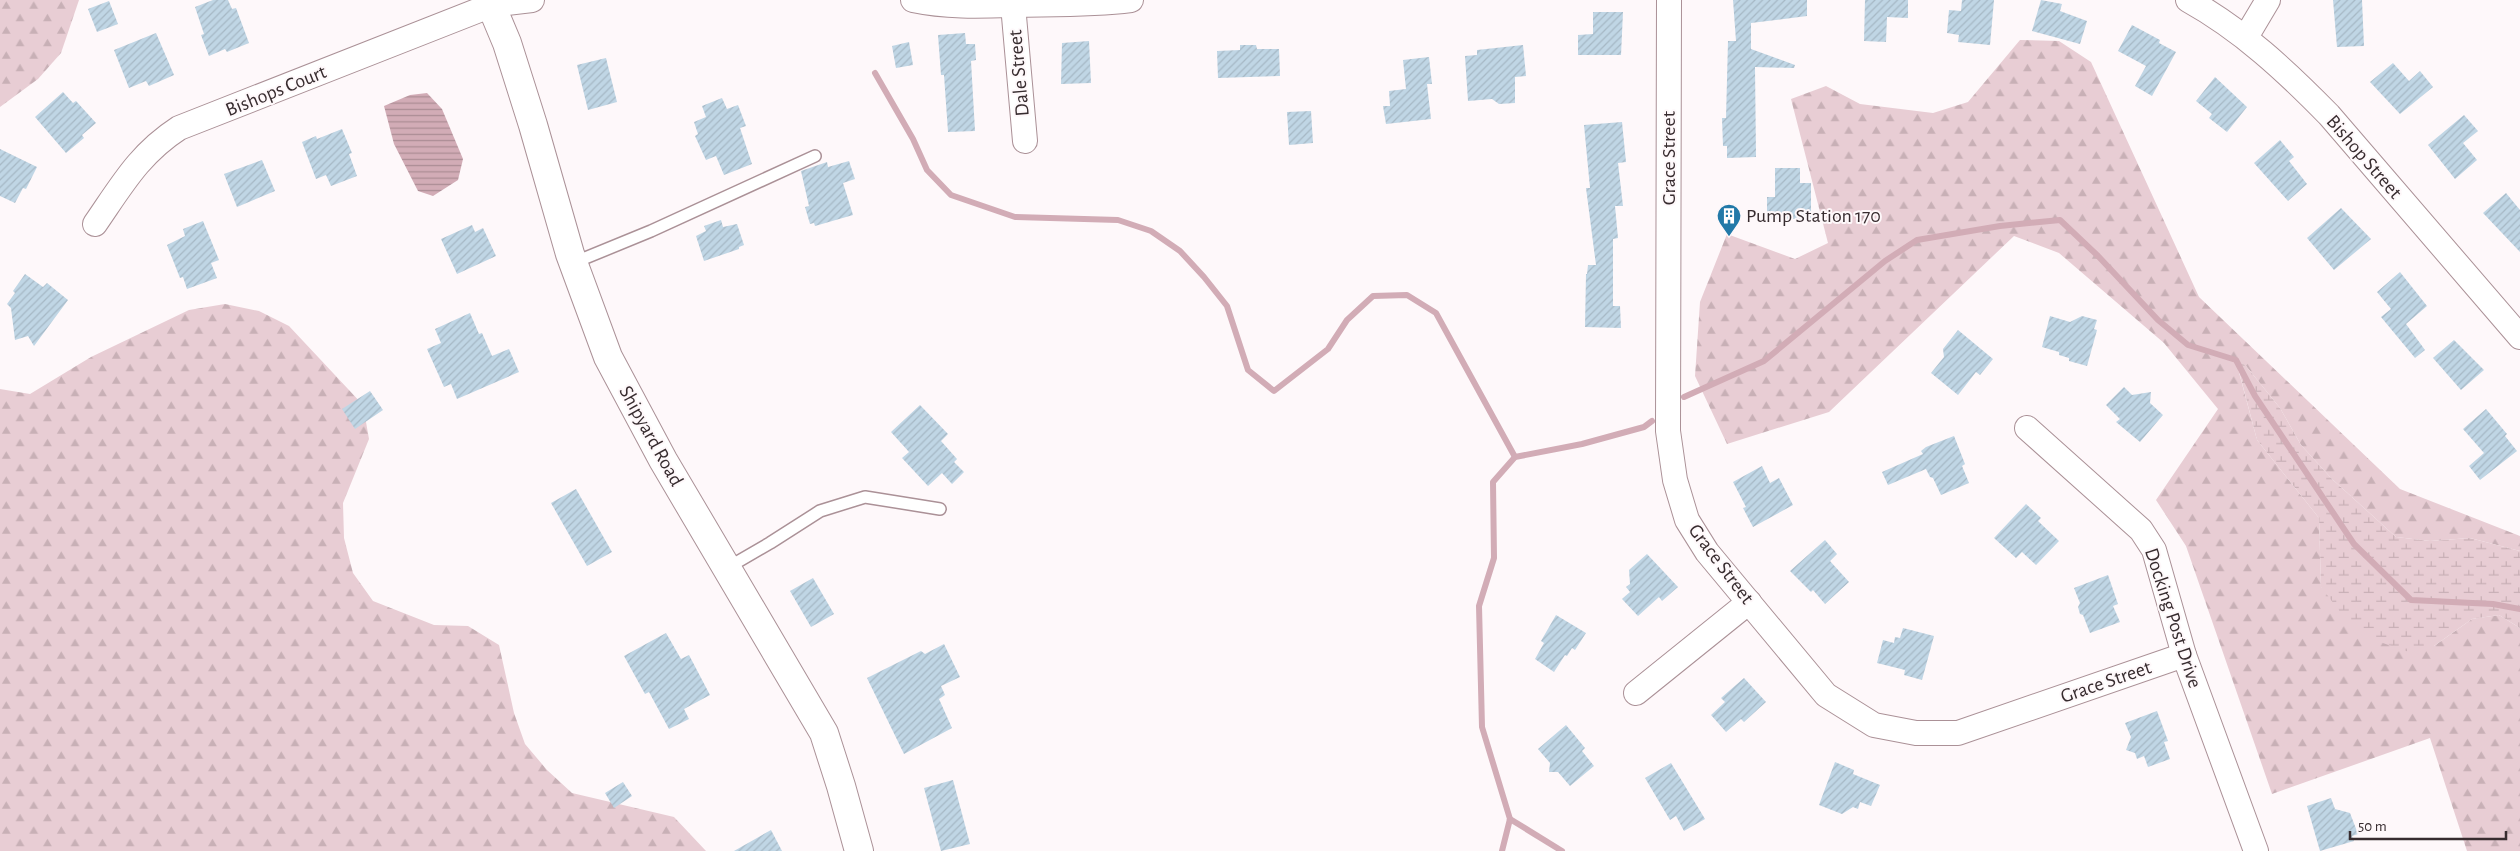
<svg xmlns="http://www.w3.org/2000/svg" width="2520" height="851" viewBox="0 0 2520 851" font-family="'Alegreya Sans',sans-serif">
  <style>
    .forest { fill: url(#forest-firs) }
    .wetland { fill: url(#wetland-marsh) }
    .water { fill: url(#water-rules) }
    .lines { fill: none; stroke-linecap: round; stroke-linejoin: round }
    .stream { stroke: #d2acb6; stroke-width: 6 }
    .building { fill: url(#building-hatch) }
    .service-casing { stroke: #ab9197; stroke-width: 14 }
    .minor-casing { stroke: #ab9197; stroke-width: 26 }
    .tertiary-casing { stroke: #ab9197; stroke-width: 30 }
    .service { stroke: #fff; stroke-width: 11 }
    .minor { stroke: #fff; stroke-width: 24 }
    .tertiary { stroke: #fff; stroke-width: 28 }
    .labels { text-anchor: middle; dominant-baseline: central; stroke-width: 4; stroke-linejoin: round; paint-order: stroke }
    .street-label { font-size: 20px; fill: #372c2f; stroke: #fef8fa }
    .poi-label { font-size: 20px; fill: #372c2f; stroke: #fef8fa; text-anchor: start }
  </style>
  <defs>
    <pattern id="forest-firs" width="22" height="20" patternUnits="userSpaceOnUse" patternTransform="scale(1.25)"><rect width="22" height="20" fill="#e8cdd4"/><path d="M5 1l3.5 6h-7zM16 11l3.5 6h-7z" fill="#c8b0b6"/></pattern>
    <pattern id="wetland-marsh" width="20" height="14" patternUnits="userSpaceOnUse" patternTransform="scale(1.25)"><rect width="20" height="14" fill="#e8cdd4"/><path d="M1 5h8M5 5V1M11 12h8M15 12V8" fill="none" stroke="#c8b0b6"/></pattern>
    <pattern id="water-rules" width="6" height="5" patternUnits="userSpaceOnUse" patternTransform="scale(1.25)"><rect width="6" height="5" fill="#d2acb6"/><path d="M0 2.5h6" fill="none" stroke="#ab8c94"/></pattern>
    <pattern id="building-hatch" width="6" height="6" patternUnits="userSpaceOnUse" patternTransform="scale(1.25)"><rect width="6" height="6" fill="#c0d6e5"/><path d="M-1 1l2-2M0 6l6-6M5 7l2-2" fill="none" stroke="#a6b8c5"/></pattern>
  </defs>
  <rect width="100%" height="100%" fill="#fef8fa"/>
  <g class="forest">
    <path d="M 0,0 L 79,0 L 61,53 L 38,79 L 0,107 Z"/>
    <path d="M 2020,40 L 2059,41 L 2091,62 L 2199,297 L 2400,489 L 2520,536 L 2520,551 L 2470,538 L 2430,541 L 2396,537 L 2332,479 L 2301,445 L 2280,408 L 2246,366 L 2236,361 L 2257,440 L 2319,518 L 2321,587 L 2434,646 L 2472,619 L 2499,615 L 2520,628 L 2520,851 L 2467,851 L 2430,738 L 2272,794 L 2186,546 L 2156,500 L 2218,409 L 2164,343 L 2059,253 L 2014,236 L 1829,412 L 1727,444 L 1695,376 L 1700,302 L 1727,234 L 1795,259 L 1828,243 L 1791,99 L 1826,86 L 1860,104 L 1933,113 L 1968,102 Z"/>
    <path d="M 225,304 L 259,311 L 289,326 L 363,405 L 369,439 L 343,503 L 344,538 L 353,573 L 373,601 L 434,625 L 468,626 L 499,645 L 514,713 L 525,744 L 547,770 L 572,793 L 674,817 L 706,851 L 0,851 L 0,389 L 30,394 L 91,357 L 189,310 Z"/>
  </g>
  <path class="wetland" d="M 2236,360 L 2246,366 L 2280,408 L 2301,445 L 2332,479 L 2396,537 L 2430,541 L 2470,538 L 2520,551 L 2520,628 L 2499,615 L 2472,619 L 2434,646 L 2409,652 L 2374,640 L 2344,617 L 2321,587 L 2319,518 L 2257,440 Z"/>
  <path class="water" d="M 427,93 L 442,109 L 463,159 L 458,180 L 433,196 L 418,191 L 394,144 L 384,106 L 410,95 Z"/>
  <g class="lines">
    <g class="stream">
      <path d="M 875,73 L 913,139 L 927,170 L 951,195 L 1015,217 L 1118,220 L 1151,231 L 1180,251 L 1204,277 L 1227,306 L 1248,370 L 1274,391 L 1328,349 L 1347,320 L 1373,296 L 1407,295 L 1436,313 L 1515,457"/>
      <path d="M 1684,397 L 1764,361 L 1885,261 L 1917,240 L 2000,226 L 2060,220 L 2098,256 L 2158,320 L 2188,345 L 2236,360 L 2255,396 L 2354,544 L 2411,600 L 2493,604 L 2520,609"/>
      <path d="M 1510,819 L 1562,851"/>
      <path d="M 1502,851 L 1510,819 L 1482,727 L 1479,606 L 1494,558 L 1493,482 L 1515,457 L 1582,444 L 1644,427 L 1652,421"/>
    </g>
  </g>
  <g class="building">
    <path d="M 213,0 L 228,0 L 232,9 L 236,8 L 249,43 L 227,52 L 225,49 L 209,56 L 201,35 L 204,34 L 195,7 Z"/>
    <path d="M 1733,0 L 1807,0 L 1807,16 L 1751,23 L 1751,49 L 1795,65 L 1794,68 L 1755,67 L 1756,157 L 1727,158 L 1727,146 L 1723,146 L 1722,118 L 1726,118 L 1728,41 L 1736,41 Z"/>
    <path d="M 1865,0 L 1908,0 L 1908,18 L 1887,17 L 1886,42 L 1864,41 Z"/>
    <path d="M 1962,0 L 1994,0 L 1990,45 L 1958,42 L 1959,35 L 1947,33 L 1949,10 L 1961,11 Z"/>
    <path d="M 2041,0 L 2062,4 L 2060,11 L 2087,21 L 2080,44 L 2032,31 Z"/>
    <path d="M 2333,0 L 2362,0 L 2364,46 L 2337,47 Z"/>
    <path d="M 109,1 L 118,24 L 97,32 L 88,9 Z"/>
    <path d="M 1593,12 L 1623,12 L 1621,55 L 1578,55 L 1578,35 L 1593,34 Z"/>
    <path d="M 2132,25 L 2160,40 L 2159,43 L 2176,52 L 2152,96 L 2135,86 L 2146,66 L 2118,51 Z"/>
    <path d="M 156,33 L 174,75 L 149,86 L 146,81 L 129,88 L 114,50 Z"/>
    <path d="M 965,33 L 966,44 L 975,44 L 976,60 L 971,61 L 975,131 L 948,132 L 944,75 L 941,75 L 938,35 Z"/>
    <path d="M 1089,41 L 1091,83 L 1061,84 L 1062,43 Z"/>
    <path d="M 909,42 L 913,65 L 896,68 L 892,46 Z"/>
    <path d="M 1240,45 L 1256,45 L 1257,49 L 1279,49 L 1280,76 L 1218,78 L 1217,51 L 1240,50 Z"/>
    <path d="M 1523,45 L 1526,76 L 1515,77 L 1515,103 L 1499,104 L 1492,99 L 1468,101 L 1465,56 L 1477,55 L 1477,50 Z"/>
    <path d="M 1429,57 L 1432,84 L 1427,84 L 1431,119 L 1386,124 L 1383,106 L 1390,106 L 1389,91 L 1406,89 L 1403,60 Z"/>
    <path d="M 606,58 L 617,102 L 588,110 L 577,65 Z"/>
    <path d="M 2393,63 L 2409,81 L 2420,71 L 2433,87 L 2400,114 L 2370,82 Z"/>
    <path d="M 2215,77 L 2247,107 L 2227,132 L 2209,118 L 2212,114 L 2196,101 Z"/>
    <path d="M 63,92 L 73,103 L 76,101 L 96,123 L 82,135 L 84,138 L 66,153 L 35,117 Z"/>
    <path d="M 722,98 L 727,109 L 738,105 L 746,126 L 740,128 L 752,164 L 724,175 L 716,156 L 706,160 L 695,136 L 698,134 L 694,122 L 706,117 L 702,106 Z"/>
    <path d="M 1311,111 L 1313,143 L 1289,145 L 1287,112 Z"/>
    <path d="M 2464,115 L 2478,131 L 2463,143 L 2477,160 L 2455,179 L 2428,145 Z"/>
    <path d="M 1622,122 L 1626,162 L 1618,163 L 1623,206 L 1615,206 L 1618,238 L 1613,239 L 1613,306 L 1620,306 L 1621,328 L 1585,327 L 1586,274 L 1587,274 L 1588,265 L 1596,265 L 1586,188 L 1590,188 L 1584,125 Z"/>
    <path d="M 342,129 L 352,153 L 349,154 L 357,176 L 331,186 L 326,175 L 316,179 L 302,142 L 316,136 L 317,139 Z"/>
    <path d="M 2280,140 L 2294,157 L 2289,161 L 2307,184 L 2288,201 L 2254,163 Z"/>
    <path d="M 0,149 L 37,167 L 26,189 L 23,188 L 15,203 L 0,196 Z"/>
    <path d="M 262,160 L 275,191 L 237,207 L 224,174 Z"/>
    <path d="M 849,161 L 855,179 L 843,183 L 853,215 L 815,226 L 814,223 L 810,224 L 805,207 L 809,206 L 801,171 L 827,162 L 828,167 Z"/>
    <path d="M 1775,168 L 1800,168 L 1800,183 L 1811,183 L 1811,219 L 1767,219 L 1767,197 L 1775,197 Z"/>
    <path d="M 2506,193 L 2520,210 L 2520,252 L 2483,213 Z"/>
    <path d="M 2341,208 L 2371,239 L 2334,270 L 2307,238 Z"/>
    <path d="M 721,220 L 723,227 L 737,224 L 744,245 L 739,247 L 739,249 L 704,261 L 696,236 L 706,231 L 704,226 Z"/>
    <path d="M 203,221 L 219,260 L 211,263 L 217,278 L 187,289 L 183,277 L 180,278 L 167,245 L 185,236 L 183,229 Z"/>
    <path d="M 472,225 L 475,232 L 483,228 L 496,256 L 457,274 L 441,239 Z"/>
    <path d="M 2400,272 L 2427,306 L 2406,324 L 2425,350 L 2415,358 L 2381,317 L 2391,309 L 2377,292 Z"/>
    <path d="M 25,274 L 43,287 L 47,283 L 68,300 L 34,346 L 28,336 L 15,340 L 11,308 L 7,304 L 15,293 L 13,291 Z"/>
    <path d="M 470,313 L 479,334 L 482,333 L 492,356 L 509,349 L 519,372 L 457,399 L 451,384 L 444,387 L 427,349 L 441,343 L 435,329 Z"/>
    <path d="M 2050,316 L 2070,322 L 2082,316 L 2097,320 L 2094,329 L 2097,330 L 2087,366 L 2069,361 L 2069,358 L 2059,355 L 2059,352 L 2042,347 Z"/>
    <path d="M 1958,330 L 1993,359 L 1980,375 L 1976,372 L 1958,395 L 1931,373 L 1944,357 L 1943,349 Z"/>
    <path d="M 2454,340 L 2484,370 L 2461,390 L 2433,358 Z"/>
    <path d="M 2124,387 L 2132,395 L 2151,392 L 2150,403 L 2163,415 L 2140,442 L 2116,422 L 2120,419 L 2106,405 Z"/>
    <path d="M 370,391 L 383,410 L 355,429 L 342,409 Z"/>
    <path d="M 920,405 L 948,434 L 941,441 L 957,459 L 954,462 L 964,472 L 952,484 L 942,473 L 928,486 L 902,458 L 909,452 L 891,432 Z"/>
    <path d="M 2486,409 L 2507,434 L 2505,436 L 2517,451 L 2480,480 L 2469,466 L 2484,453 L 2463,429 Z"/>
    <path d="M 1954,436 L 1965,464 L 1962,466 L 1969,483 L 1941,495 L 1933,478 L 1930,477 L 1926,469 L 1888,485 L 1882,472 L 1923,454 L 1921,451 L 1926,447 Z"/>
    <path d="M 1762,466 L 1770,483 L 1779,478 L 1793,505 L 1753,527 L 1743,508 L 1746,507 L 1733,482 Z"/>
    <path d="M 576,489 L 612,552 L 587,566 L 551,503 Z"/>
    <path d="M 2026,504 L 2041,518 L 2038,521 L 2059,541 L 2036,565 L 2022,552 L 2016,558 L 1994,538 Z"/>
    <path d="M 1825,540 L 1837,554 L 1830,561 L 1849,582 L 1825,604 L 1813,590 L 1811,592 L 1790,571 Z"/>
    <path d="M 1647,554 L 1678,587 L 1662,601 L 1659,597 L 1638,616 L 1622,599 L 1630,592 L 1626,587 L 1630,584 L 1629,570 Z"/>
    <path d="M 2108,575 L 2118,604 L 2113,606 L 2120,622 L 2090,633 L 2083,615 L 2080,614 L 2078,607 L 2080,603 L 2074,588 Z"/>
    <path d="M 813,578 L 834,614 L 811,627 L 790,591 Z"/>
    <path d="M 1556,615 L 1586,633 L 1575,650 L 1572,648 L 1567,656 L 1565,655 L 1554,672 L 1535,659 L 1544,643 L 1541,641 Z"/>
    <path d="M 1903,628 L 1934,636 L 1922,680 L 1904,675 L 1905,670 L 1877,663 L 1883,640 L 1894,643 L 1895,637 L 1900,638 Z"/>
    <path d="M 666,633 L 681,659 L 689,655 L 710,695 L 684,709 L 689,719 L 669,729 L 649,692 L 645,694 L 624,656 Z"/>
    <path d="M 944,644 L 960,677 L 941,686 L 945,695 L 939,699 L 952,728 L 904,754 L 867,678 L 921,651 L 925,654 Z"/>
    <path d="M 1744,678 L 1766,702 L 1744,722 L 1741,719 L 1726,732 L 1711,715 L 1725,702 L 1721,698 Z"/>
    <path d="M 2157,711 L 2168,741 L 2164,742 L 2170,759 L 2148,767 L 2144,756 L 2137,759 L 2135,753 L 2126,750 L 2131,737 L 2125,723 Z"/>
    <path d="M 1566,725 L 1585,748 L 1582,751 L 1594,766 L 1570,786 L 1558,772 L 1549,772 L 1550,763 L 1538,749 Z"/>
    <path d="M 1835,762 L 1854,770 L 1853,774 L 1880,785 L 1871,806 L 1860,802 L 1858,809 L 1853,807 L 1842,814 L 1819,805 Z"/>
    <path d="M 1671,763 L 1705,819 L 1684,831 L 1676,816 L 1670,820 L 1645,778 Z"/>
    <path d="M 953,780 L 970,844 L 941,851 L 924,788 Z"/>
    <path d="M 623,782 L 632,796 L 614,808 L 605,793 Z"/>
    <path d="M 2331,798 L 2335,809 L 2350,813 L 2358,834 L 2352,836 L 2354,841 L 2320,851 L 2307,806 Z"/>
    <path d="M 771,830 L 782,851 L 734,851 Z"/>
  </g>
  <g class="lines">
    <defs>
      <g id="service">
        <path d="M 573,263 L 651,231 L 815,156"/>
        <path d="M 727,568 L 770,543 L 820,511 L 865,497 L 940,509"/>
      </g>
      <g id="minor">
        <path d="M 913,0 C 946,7 978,6 1012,5 C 1052,4 1091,5 1131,0"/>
        <path d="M 1669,0 L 1668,431 L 1675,480 L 1687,520 L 1707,552 L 1826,695 L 1874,725 L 1916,733 L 1958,733 L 2184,655"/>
        <path d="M 2188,0 C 2242,30 2286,71 2329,115 L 2520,337"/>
        <path d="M 1013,5 L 1025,141"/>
        <path d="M 2246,37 L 2268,0"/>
        <path d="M 95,224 C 122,185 139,154 179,128 L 492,5 L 532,0"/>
        <path d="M 2027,428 L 2141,530 L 2154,550 L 2184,655 L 2256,851"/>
        <path d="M 1636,693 L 1749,602"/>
      </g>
      <path id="tertiary" d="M 489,0 L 507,43 L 533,125 L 570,254 L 608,357 L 663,460 L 824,733 L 841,786 L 859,851"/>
    </defs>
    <use href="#service" class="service-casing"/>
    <use href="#minor" class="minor-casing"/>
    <use href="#tertiary" class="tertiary-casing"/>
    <use href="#service" class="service"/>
    <use href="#minor" class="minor"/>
    <use href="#tertiary" class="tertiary"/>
  </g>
  <defs>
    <symbol id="building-pin" viewBox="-11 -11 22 30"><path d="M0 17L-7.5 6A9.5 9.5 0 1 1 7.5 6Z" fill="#2279a8" stroke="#fef8fa"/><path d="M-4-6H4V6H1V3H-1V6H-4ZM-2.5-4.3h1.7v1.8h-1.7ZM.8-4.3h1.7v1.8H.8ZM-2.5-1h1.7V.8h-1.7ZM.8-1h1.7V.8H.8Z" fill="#fff"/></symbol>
  </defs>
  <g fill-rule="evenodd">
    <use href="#building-pin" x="1715" y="202" width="28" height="38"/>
  </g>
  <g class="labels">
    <g class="street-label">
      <text transform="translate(1019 73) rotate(-95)">Dale Street</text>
      <text transform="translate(276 91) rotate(-22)">Bishops Court</text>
      <text transform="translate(2364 157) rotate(49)">Bishop Street</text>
      <text transform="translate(1669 158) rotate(-90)">Grace Street</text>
      <text transform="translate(651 436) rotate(61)">Shipyard Road</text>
      <text transform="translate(1721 564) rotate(53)">Grace Street</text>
      <text transform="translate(2173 618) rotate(72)">Docking Post Drive</text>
      <text transform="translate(2106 682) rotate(-19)">Grace Street</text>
    </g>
    <g class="poi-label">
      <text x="1746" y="216">Pump Station 170</text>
    </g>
  </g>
  <path d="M2350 831v8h156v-8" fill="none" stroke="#372c2f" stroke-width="2.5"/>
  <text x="2358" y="831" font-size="15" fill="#372c2f" stroke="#fef8fa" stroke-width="4" paint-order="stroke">50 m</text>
</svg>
